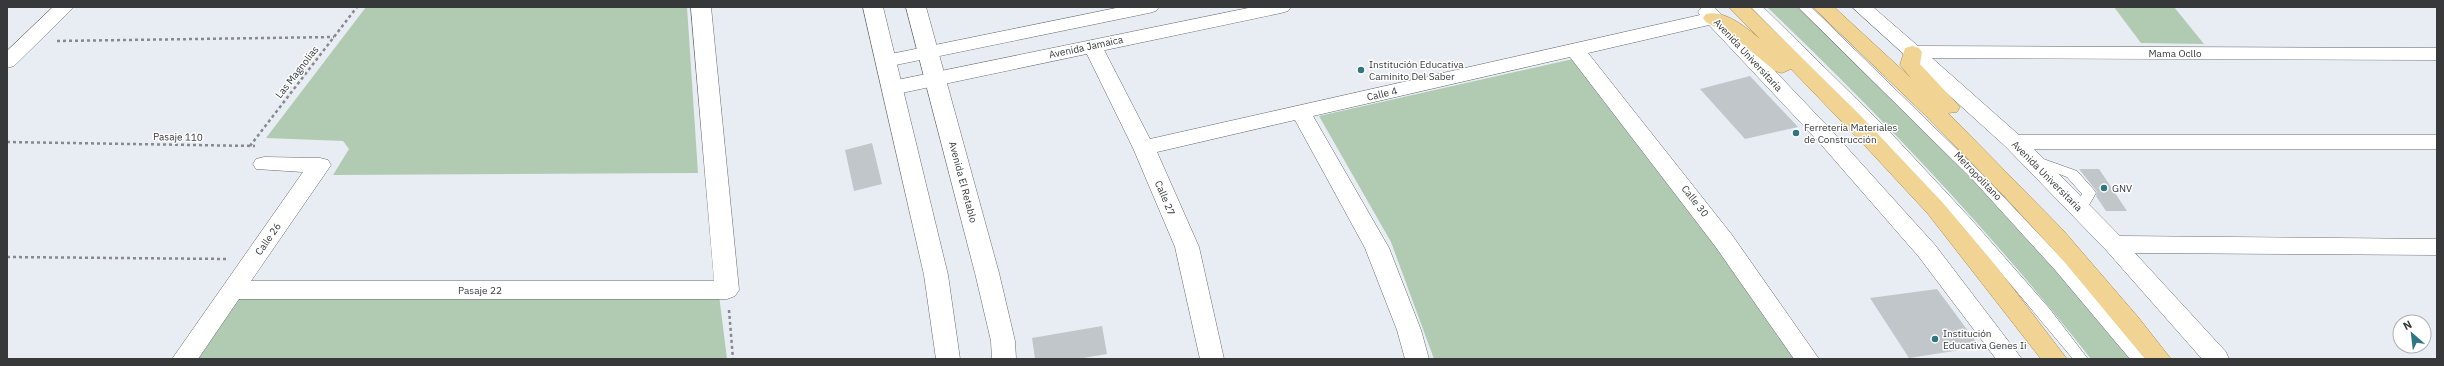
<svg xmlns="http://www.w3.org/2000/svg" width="2444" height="366" viewBox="0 0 2444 366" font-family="'IBM Plex Sans',sans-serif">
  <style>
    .green { fill: #b0cbb1 }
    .building { fill: #c1c6cb }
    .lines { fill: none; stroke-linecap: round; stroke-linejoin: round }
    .service-casing { stroke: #676b70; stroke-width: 1 }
    .minor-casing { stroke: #676b70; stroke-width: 1 }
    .tertiary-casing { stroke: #676b70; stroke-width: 1 }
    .secondary-casing { stroke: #676b70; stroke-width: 1 }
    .primary-casing { stroke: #a98b46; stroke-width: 1 }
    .path { stroke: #86898d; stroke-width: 2.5; stroke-dasharray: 3 3; stroke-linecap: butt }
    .service { fill: #fff; fill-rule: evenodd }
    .minor { fill: #fff; fill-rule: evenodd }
    .tertiary { fill: #fff; fill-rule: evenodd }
    .secondary { fill: #fff; fill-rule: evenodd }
    .primary { fill: #f1d494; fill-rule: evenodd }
    .poi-dot { fill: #2f7582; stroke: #fff; stroke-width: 1.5 }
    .labels { text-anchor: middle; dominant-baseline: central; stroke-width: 3; stroke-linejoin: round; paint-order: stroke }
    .street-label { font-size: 10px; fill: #36383a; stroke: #fff }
    .poi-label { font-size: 10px; fill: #36383a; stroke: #fff; text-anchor: start }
  </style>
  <rect width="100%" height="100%" fill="#e8edf3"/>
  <g class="green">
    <path d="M 366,7 L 687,7 L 698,173 L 333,175 L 349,149 L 343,141 L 266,138 Z"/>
    <path d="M 1767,7 L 1797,7 C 1916,116 2028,233 2130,359 L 2091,359 C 1993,234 1882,117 1767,7 Z"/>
    <path d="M 2114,7 L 2174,7 L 2204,44 L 2141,43 Z"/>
    <path d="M 1573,59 L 1688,206 L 1795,359 L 1434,359 L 1391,242 L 1319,116 Z"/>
    <path d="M 235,295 L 719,295 L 727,359 L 191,359 Z"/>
  </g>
  <g class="building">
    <path d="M 1750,76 L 1798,127 L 1745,139 L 1700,89 Z"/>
    <path d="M 872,143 L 882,184 L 854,191 L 845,150 Z"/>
    <path d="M 2079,169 L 2099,169 L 2127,211 L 2106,211 L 2096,196 L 2097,192 Z"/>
    <path d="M 1937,289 L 1980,347 L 1909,358 L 1870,298 Z"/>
    <path d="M 1102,326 L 1107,354 L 1077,359 L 1035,359 L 1032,338 Z"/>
  </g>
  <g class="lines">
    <defs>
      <g id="service">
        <path d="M 1751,7 L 1763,7 L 1889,131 L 1970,218 L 2049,308 L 2088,359 L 2073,359 L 1961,225 L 1880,137 Z"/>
        <path d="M 1798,7 L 1811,7 L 1982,174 L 2065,262 L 2146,359 L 2130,359 L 2055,270 L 1973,180 Z"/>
        <path d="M 2035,156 L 2077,171 L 2094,190 L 2096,193 L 2085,212 L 2080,214 L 2073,209 L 2082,194 L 2067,177 L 2030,163 L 2029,160 L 2030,157 Z"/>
      </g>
      <g id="minor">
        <path d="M 53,7 L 74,7 L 14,66 L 7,68 L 7,51 Z"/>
        <path d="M 691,7 L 711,7 L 739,290 L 735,296 L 727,299 L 239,299 L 198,359 L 172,359 L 303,172 L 256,169 L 253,164 L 256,159 L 264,157 L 320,158 L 328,160 L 331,165 L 251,281 L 714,281 Z"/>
        <path d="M 1711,7 L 1715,8 L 1832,131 L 1935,245 L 2022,359 L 1996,359 L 1919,257 L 1818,141 L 1709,25 L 1588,53 L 1732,235 L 1819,359 L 1794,359 L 1715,246 L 1570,57 L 1313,116 L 1389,248 L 1421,330 L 1429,359 L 1405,359 L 1397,330 L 1365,248 L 1295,120 L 1157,152 L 1199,247 L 1224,359 L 1200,359 L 1175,247 L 1133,148 L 1083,46 L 1086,42 L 1093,40 L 1100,42 L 1150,139 L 1700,15 L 1698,12 L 1701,8 Z"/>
        <path d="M 1852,7 L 1873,7 L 1918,46 L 2437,48 L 2437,60 L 1932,58 L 2019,135 L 2437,135 L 2437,149 L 2034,149 L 2120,236 L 2437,239 L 2437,255 L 2135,253 L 2226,352 L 2229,359 L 2202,359 L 2106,250 L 2006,147 Z"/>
      </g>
      <g id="tertiary">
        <path d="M 1121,7 L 1159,7 L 1156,11 L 1149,13 L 886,67 L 879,65 L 876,61 L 879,57 L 886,55 Z"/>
        <path d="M 1253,7 L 1291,7 L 1288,11 L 1281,13 L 892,95 L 885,93 L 882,88 L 885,83 L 892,81 Z"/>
      </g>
      <g id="secondary">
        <path d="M 863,7 L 883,7 L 948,275 L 960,359 L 936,359 L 924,275 Z"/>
        <path d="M 906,7 L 926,7 L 999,273 L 1015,341 L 1016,359 L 992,359 L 991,341 L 975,273 Z"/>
      </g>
      <g id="primary">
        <path d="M 1729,7 L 1750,7 L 1859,114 L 1943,203 L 1996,266 L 2067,359 L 2041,359 L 1928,214 L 1866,147 L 1791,69 L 1782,73 L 1775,71 L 1734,37 L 1706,22 L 1703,18 L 1706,14 C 1724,9 1747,28 1760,39 Z"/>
        <path d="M 1813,7 L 1834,7 L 1911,78 L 1900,65 L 1905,48 L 1912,46 L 1919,48 L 1922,52 L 1920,64 L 1960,107 L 1957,112 L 1948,113 L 2063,230 L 2138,317 L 2171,359 L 2145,359 L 2062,259 L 2005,197 L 1926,116 Z"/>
      </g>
    </defs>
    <use href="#service" class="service-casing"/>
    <use href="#minor" class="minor-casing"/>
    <use href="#tertiary" class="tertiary-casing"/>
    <use href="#secondary" class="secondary-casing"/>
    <use href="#primary" class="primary-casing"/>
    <g class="path">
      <path d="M 57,41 L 334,37"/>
      <path d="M 7,142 L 255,146"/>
      <path d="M 250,146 L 357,7"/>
      <path d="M 7,257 L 228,259"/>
      <path d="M 729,310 L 733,359"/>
    </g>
    <use href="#service" class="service"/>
    <use href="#minor" class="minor"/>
    <use href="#tertiary" class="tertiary"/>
    <use href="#secondary" class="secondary"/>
    <use href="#primary" class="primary"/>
  </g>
  <g class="poi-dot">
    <circle cx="1361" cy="70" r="4"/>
    <circle cx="1796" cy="133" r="4"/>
    <circle cx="2104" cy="188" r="4"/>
    <circle cx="1935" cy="339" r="4"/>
  </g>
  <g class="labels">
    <g class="street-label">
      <text transform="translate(1086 47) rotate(-12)">Avenida Jamaica</text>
      <text x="2175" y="53">Mama Ocllo</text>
      <text transform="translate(1748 55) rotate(47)">Avenida Universitaria</text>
      <text transform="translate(297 72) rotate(-52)">Las Magnolias</text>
      <text transform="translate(1382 94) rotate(-13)">Calle 4</text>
      <text transform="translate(178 137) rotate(1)">Pasaje 110</text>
      <text transform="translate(1978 176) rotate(46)">Metropolitano</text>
      <text transform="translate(2047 176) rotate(45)">Avenida Universitaria</text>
      <text transform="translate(963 182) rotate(75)">Avenida El Retablo</text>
      <text transform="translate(1165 198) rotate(67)">Calle 27</text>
      <text transform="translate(1695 201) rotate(52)">Calle 30</text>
      <text transform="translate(268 239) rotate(-55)">Calle 26</text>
      <text x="480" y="290">Pasaje 22</text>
    </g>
    <g class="poi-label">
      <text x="1369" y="64">Institución Educativa<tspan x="1369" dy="12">Caminito Del Saber</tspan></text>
      <text x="1804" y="127">Ferretería Materiales<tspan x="1804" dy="12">de Construcción</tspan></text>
      <text x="2112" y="188">GNV</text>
      <text x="1943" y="333">Institución<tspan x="1943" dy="12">Educativa Genes Ii</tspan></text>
    </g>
  </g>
  <rect width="2444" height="366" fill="none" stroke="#36383a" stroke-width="16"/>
  <g transform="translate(2412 334) rotate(332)"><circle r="19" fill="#ffffff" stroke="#afafb0"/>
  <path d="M0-3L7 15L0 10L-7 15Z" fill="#2f7582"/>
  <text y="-6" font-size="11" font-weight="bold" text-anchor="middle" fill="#36383a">N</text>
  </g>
</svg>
